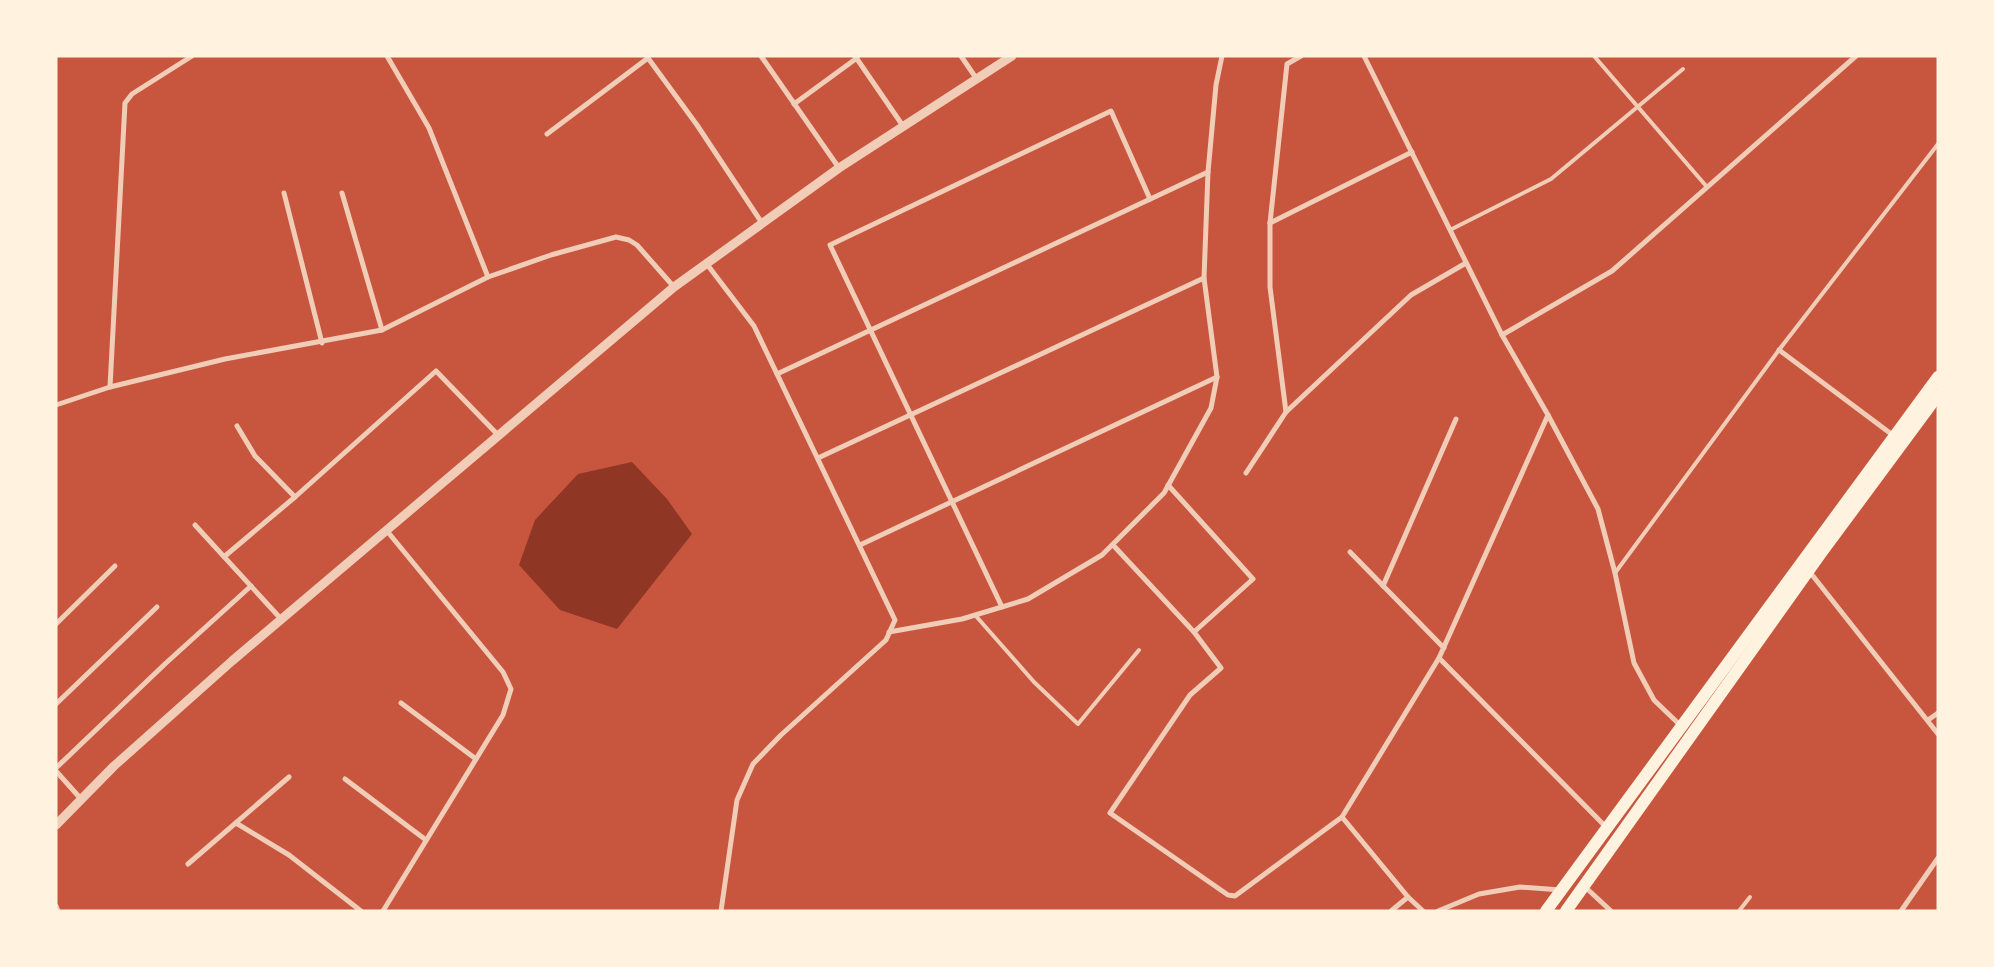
<svg xmlns="http://www.w3.org/2000/svg" width="1994" height="967" viewBox="0 0 1994 967" font-family="Roboto,sans-serif">
  <style>
    .water { fill: #8f3625 }
    .lines { fill: none; stroke-linecap: round; stroke-linejoin: round }
    .service { stroke: #f1ccb7; stroke-width: 4 }
    .minor { stroke: #f1ccb7; stroke-width: 5 }
    .tertiary { stroke: #f1ccb7; stroke-width: 9 }
    .primary { stroke: #fff3e0; stroke-width: 12 }
  </style>
  <rect width="100%" height="100%" fill="#c8553d"/>
  <path class="water" d="M 632,462 L 667,499 L 692,534 L 617,629 L 560,610 L 519,565 L 535,520 L 578,474 Z"/>
  <g class="lines">
    <g class="service">
      <path d="M 1594,56 L 1707,187"/>
      <path d="M 1450,230 L 1551,179 L 1683,69"/>
      <path d="M 1615,573 L 1782,346 L 1938,144"/>
      <path d="M 975,615 L 1034,682 L 1078,724 L 1139,650"/>
      <path d="M 1739,911 L 1750,897"/>
    </g>
    <g class="minor">
      <path d="M 387,56 L 429,128 L 488,277"/>
      <path d="M 761,56 L 839,168"/>
      <path d="M 855,56 L 903,126"/>
      <path d="M 961,56 L 976,78"/>
      <path d="M 1364,56 L 1502,335 L 1548,415 L 1598,509 L 1615,573 L 1634,663 L 1654,700 L 1681,726"/>
      <path d="M 648,58 L 697,125 L 762,223"/>
      <path d="M 794,104 L 857,58"/>
      <path d="M 547,134 L 648,58 L 647,56"/>
      <path d="M 284,193 L 322,343"/>
      <path d="M 342,193 L 382,330"/>
      <path d="M 1270,223 L 1412,152"/>
      <path d="M 706,263 L 754,326 L 895,620 L 886,640 L 781,735 L 753,764 L 737,800 L 721,911"/>
      <path d="M 1502,335 L 1612,271 L 1856,56"/>
      <path d="M 1779,350 L 1894,436"/>
      <path d="M 777,374 L 1208,172"/>
      <path d="M 110,387 L 125,103 L 132,94 L 192,56"/>
      <path d="M 56,405 L 110,387 L 225,359 L 382,330 L 488,277 L 551,255 L 616,237 L 629,240 L 637,245 L 674,287"/>
      <path d="M 1286,412 L 1270,287 L 1270,223 L 1287,64 L 1301,56"/>
      <path d="M 237,426 L 255,456 L 295,497"/>
      <path d="M 818,458 L 1204,278"/>
      <path d="M 1246,473 L 1286,412 L 1411,295 L 1466,263"/>
      <path d="M 1168,485 L 1253,579 L 1194,632"/>
      <path d="M 195,525 L 282,620"/>
      <path d="M 860,545 L 1217,377"/>
      <path d="M 1113,545 L 1194,632 L 1221,668 L 1190,695 L 1110,813 L 1228,895 L 1235,896 L 1342,817 L 1439,658 L 1548,415"/>
      <path d="M 1350,552 L 1444,648"/>
      <path d="M 225,556 L 295,497 L 436,371 L 499,436"/>
      <path d="M 1809,571 L 1938,734"/>
      <path d="M 1383,586 L 1456,419"/>
      <path d="M 1002,607 L 830,245 L 1111,111 L 1150,199"/>
      <path d="M 56,624 L 115,566"/>
      <path d="M 889,632 L 962,619 L 1028,599 L 1102,555 L 1164,493 L 1211,408 L 1217,377 L 1204,278 L 1208,172 L 1216,85 L 1222,56"/>
      <path d="M 1439,658 L 1606,827"/>
      <path d="M 401,703 L 476,759"/>
      <path d="M 56,704 L 157,607"/>
      <path d="M 1928,720 L 1938,713"/>
      <path d="M 56,768 L 166,663 L 251,586"/>
      <path d="M 56,771 L 81,799"/>
      <path d="M 345,779 L 426,840"/>
      <path d="M 1342,817 L 1408,897 L 1423,911"/>
      <path d="M 236,823 L 289,855 L 361,911"/>
      <path d="M 188,864 L 289,777"/>
      <path d="M 1584,886 L 1611,911"/>
      <path d="M 56,906 L 58,911"/>
      <path d="M 383,911 L 503,715 L 511,689 L 503,672 L 387,531"/>
      <path d="M 1391,911 L 1408,897"/>
      <path d="M 1438,911 L 1479,894 L 1520,887 L 1561,890"/>
      <path d="M 1901,911 L 1938,858"/>
    </g>
    <path class="tertiary" d="M 56,825 L 114,766 L 232,661 L 674,287 L 839,168 L 1012,56"/>
    <g class="primary">
      <path d="M 1546,911 L 1938,377"/>
      <path d="M 1566,911 L 1821,553 L 1938,395"/>
    </g>
  </g>
  <rect width="1994" height="967" fill="none" stroke="#fff3e0" stroke-width="115"/>
</svg>
